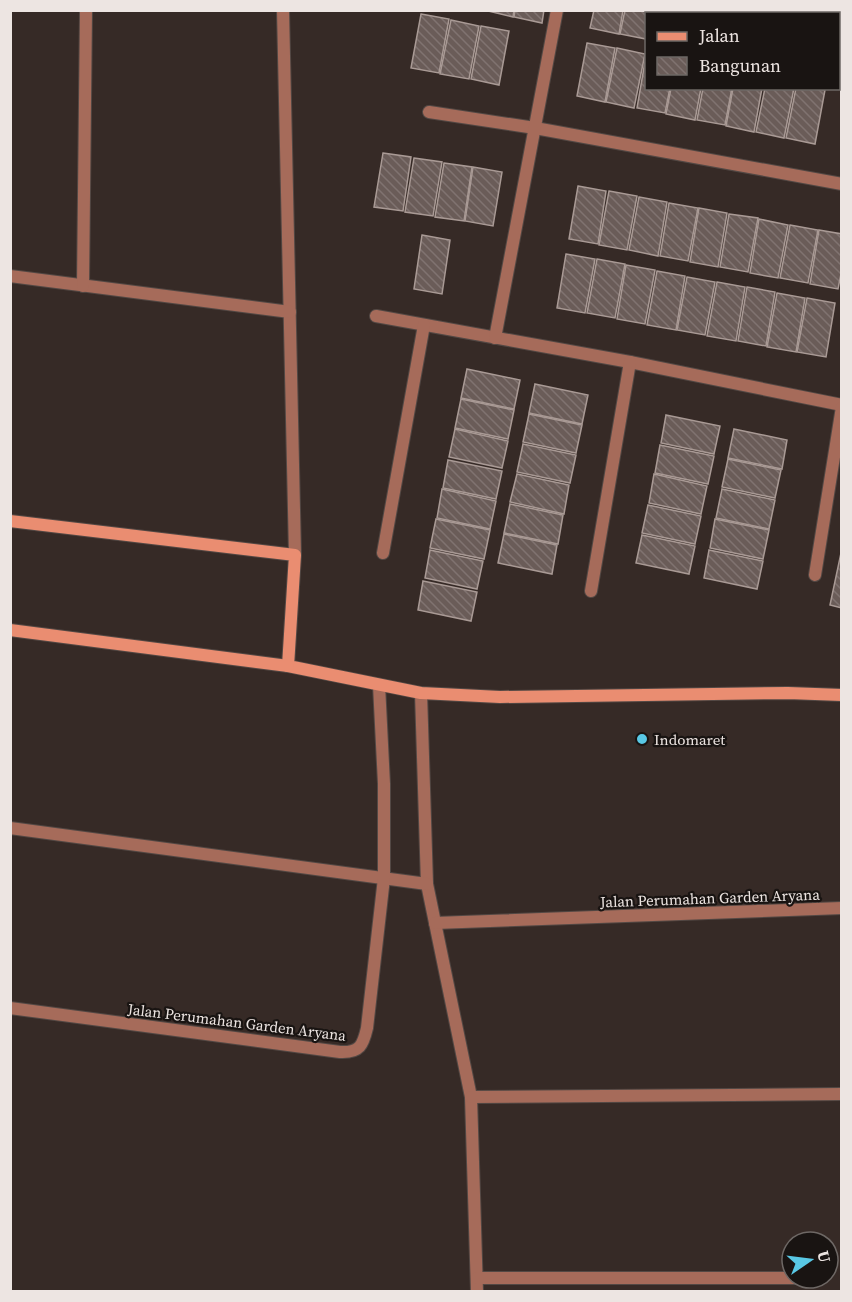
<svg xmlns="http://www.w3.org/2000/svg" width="852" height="1302" viewBox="0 0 852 1302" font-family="'Source Serif 4',serif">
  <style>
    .building { fill: url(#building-back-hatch); stroke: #a99a95; stroke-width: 1.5 }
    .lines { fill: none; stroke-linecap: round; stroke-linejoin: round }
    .street-casing { stroke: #534844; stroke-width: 14 }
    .secondary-casing { stroke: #534844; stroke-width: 14 }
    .street { stroke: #a66b5a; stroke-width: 12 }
    .secondary { stroke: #ea8d71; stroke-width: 12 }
    .poi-dot { fill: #59c8e5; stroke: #191412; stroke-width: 2 }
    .labels { text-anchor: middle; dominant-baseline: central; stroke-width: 4.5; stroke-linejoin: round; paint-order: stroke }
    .poi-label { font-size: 15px; fill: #ede5e2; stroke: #191412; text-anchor: start }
    .street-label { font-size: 15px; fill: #ede5e2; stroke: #191412 }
  </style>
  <defs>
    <pattern id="building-back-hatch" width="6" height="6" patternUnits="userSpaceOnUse" patternTransform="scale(1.5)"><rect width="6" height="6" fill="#6a5c58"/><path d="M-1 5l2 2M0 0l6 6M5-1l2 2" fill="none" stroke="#807370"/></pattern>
  </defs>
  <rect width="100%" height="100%" fill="#362a26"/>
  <g class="building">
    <path d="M 484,10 L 514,10 L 513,17 Z"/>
    <path d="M 515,10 L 544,10 L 542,23 L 514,17 Z"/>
    <path d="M 594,10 L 623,10 L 619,34 L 590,28 Z"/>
    <path d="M 625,10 L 653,10 L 653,14 L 646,14 L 646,39 L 620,34 Z"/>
    <path d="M 421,14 L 449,19 L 439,73 L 411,68 Z"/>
    <path d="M 451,20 L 479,26 L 469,79 L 440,74 Z"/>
    <path d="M 481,26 L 509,31 L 499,85 L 471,79 Z"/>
    <path d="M 587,43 L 615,48 L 605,102 L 577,96 Z"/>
    <path d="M 617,48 L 645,54 L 634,108 L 606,102 Z"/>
    <path d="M 646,56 L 646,88 L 670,88 L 665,113 L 637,108 Z"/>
    <path d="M 671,88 L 701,88 L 695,120 L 666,114 Z"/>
    <path d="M 703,88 L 732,88 L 725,125 L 697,120 Z"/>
    <path d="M 733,88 L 762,88 L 754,132 L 726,126 Z"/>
    <path d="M 765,88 L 794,88 L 784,138 L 756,132 Z"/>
    <path d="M 796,88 L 825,90 L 815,144 L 786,138 Z"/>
    <path d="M 383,153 L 411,157 L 403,211 L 374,207 Z"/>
    <path d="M 414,158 L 442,162 L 433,216 L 405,212 Z"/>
    <path d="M 444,163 L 472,167 L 464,221 L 435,217 Z"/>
    <path d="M 473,167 L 502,172 L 493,226 L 465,221 Z"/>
    <path d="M 578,186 L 606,191 L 598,244 L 569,239 Z"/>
    <path d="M 609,191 L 637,196 L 627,250 L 599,245 Z"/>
    <path d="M 639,197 L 667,202 L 658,256 L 629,250 Z"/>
    <path d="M 669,203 L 698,208 L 688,261 L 660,256 Z"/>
    <path d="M 699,208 L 727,213 L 718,267 L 690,262 Z"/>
    <path d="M 729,214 L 758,218 L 748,272 L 720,267 Z"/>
    <path d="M 759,219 L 788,225 L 778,278 L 750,273 Z"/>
    <path d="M 790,225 L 818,230 L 808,283 L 780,278 Z"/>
    <path d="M 819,230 L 842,234 L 842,269 L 838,289 L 810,284 Z"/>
    <path d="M 422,235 L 450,240 L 442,294 L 414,289 Z"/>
    <path d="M 566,254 L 595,259 L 585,313 L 557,308 Z"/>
    <path d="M 597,259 L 625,264 L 615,318 L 587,313 Z"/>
    <path d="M 626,265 L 655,270 L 645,324 L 617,319 Z"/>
    <path d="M 657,271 L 685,276 L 676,330 L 647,325 Z"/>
    <path d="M 687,277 L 715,282 L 705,335 L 677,330 Z"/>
    <path d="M 717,282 L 745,287 L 736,341 L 707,336 Z"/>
    <path d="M 747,287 L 775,292 L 766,346 L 738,341 Z"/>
    <path d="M 777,293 L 805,298 L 796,352 L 767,347 Z"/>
    <path d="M 807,298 L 835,303 L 826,357 L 797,352 Z"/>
    <path d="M 467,369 L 520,380 L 514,409 L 461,398 Z"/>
    <path d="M 535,384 L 588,395 L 582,424 L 529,413 Z"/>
    <path d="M 461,399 L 514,410 L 508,439 L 455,428 Z"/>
    <path d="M 529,414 L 582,425 L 576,453 L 523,442 Z"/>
    <path d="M 666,415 L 720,426 L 714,454 L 661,443 Z"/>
    <path d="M 455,429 L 508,441 L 502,468 L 449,457 Z"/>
    <path d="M 734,429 L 787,440 L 782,469 L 728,458 Z"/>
    <path d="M 523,444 L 576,455 L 570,483 L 517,472 Z"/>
    <path d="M 660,445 L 714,456 L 708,484 L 655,473 Z"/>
    <path d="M 728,459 L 781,470 L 775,498 L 722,487 Z"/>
    <path d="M 448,460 L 502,471 L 496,499 L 443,488 Z"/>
    <path d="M 517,474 L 569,485 L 564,514 L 510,502 Z"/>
    <path d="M 654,474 L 707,486 L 701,514 L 649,503 Z"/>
    <path d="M 442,489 L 496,501 L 490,529 L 437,518 Z"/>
    <path d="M 722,489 L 775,500 L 769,529 L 716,518 Z"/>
    <path d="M 510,504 L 563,515 L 558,544 L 504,533 Z"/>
    <path d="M 648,505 L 701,516 L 695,544 L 642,533 Z"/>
    <path d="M 436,519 L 490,530 L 484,559 L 430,548 Z"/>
    <path d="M 715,519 L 769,530 L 763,559 L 710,548 Z"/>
    <path d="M 504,534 L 557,545 L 552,574 L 498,563 Z"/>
    <path d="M 642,535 L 695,546 L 689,574 L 636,563 Z"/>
    <path d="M 430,550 L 483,561 L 477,589 L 425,578 Z"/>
    <path d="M 709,550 L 763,561 L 757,589 L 704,578 Z"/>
    <path d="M 841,553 L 842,553 L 842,608 L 830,605 Z"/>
    <path d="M 423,581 L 477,592 L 471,621 L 418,610 Z"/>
  </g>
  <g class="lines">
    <defs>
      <g id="street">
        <path d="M 283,10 L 295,555"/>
        <path d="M 429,112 L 535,128 L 842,184"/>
        <path d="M 10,276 L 290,312"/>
        <path d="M 83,286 L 86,10"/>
        <path d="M 376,316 L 630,362 L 842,405"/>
        <path d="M 495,338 L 557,10"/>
        <path d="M 383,553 L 424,325"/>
        <path d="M 815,575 L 842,407"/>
        <path d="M 591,591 L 630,362"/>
        <path d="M 421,693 L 427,884 L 471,1097 L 477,1292"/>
        <path d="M 10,828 L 427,884"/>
        <path d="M 435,923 L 842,908"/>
        <path d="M 10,1008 L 340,1052 C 360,1053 363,1045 367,1028 L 384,878 L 384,784 L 379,685"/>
        <path d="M 471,1097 L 842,1094"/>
        <path d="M 477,1278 L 818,1278"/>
      </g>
      <g id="secondary">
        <path d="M 10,521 L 295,555 L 288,666 L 421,693 L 500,697 L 788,693 L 842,695"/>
        <path d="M 10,630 L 288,666"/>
      </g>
    </defs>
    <use href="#street" class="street-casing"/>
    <use href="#secondary" class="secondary-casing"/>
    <use href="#street" class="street"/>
    <use href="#secondary" class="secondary"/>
  </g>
  <circle class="poi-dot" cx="642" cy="739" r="6"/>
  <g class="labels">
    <g class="poi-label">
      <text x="654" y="739">Indomaret</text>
    </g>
    <g class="street-label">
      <text transform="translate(710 898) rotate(-2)">Jalan Perumahan Garden Aryana</text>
      <text transform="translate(237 1022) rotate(7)">Jalan Perumahan Garden Aryana</text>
    </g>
  </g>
  <rect width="852" height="1302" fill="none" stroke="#ede5e2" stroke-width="24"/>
  <rect x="645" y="12" width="195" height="78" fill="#191412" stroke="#6e6865" stroke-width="1.5"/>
  <rect x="657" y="32" width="30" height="9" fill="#ea8d71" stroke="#6e6865" stroke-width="1.5"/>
  <text x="699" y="42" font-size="18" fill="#ede5e2">Jalan</text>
  <rect x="657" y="57" width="30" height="18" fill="url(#building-back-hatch)" stroke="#6e6865" stroke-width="1.5"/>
  <text x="699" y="72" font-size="18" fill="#ede5e2">Bangunan</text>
  <g transform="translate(810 1260) rotate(76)"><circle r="28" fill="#191412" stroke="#6e6865" stroke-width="1.5"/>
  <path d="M0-4.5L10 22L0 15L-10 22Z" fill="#59c8e5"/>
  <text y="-9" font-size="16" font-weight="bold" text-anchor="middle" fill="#ede5e2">U</text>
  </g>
</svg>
